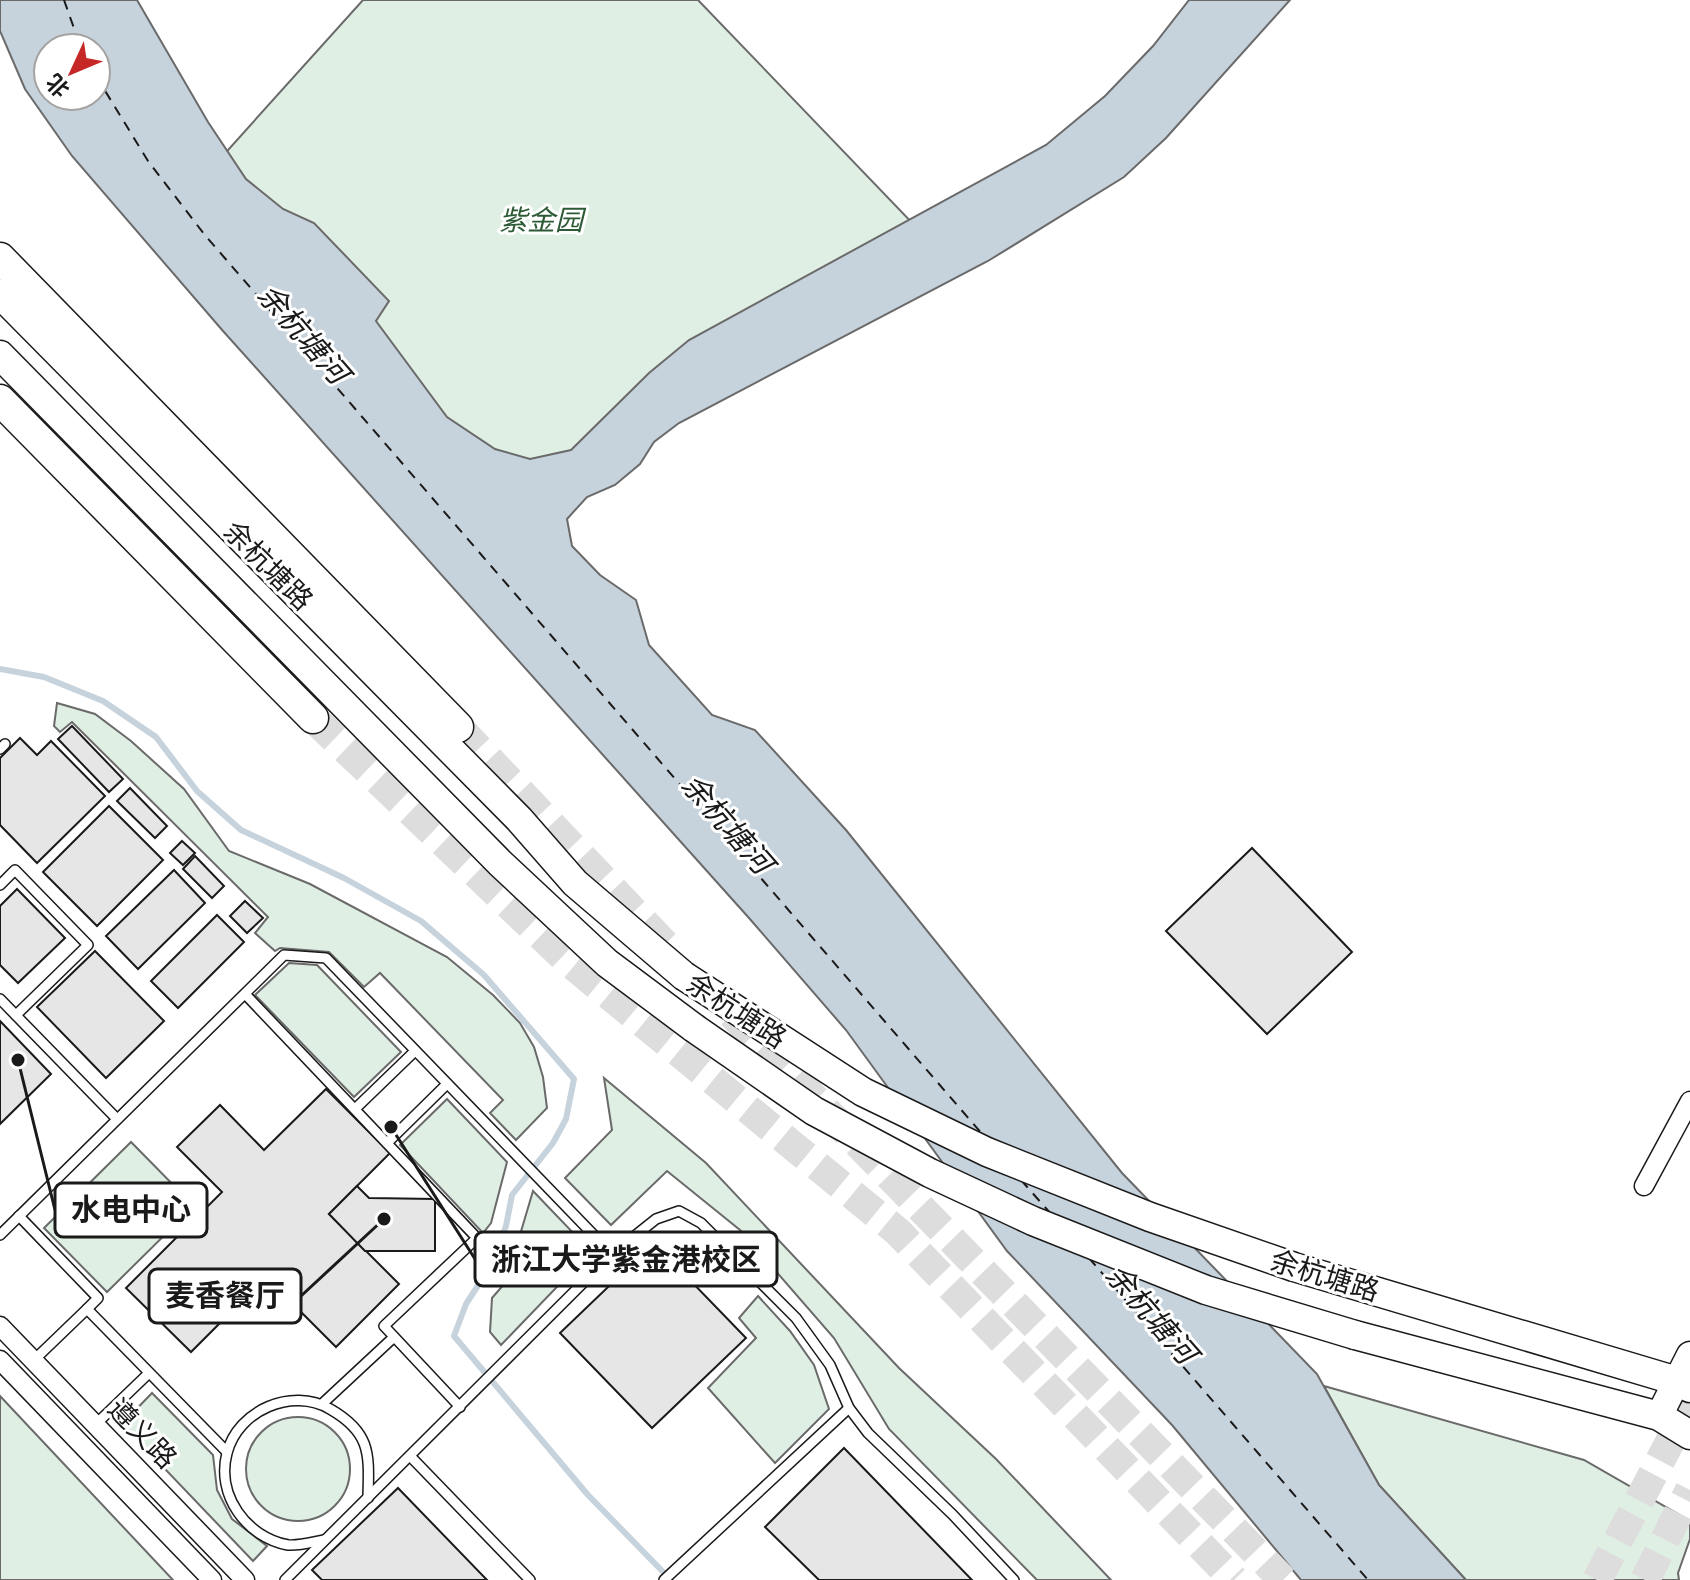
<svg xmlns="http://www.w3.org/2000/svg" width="1690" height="1580" viewBox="0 0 1690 1580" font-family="'IBM Plex Serif','Noto Sans SC',serif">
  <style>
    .green { fill: #e0efe3; stroke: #6a6a6a; stroke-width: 2 }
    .water { fill: #c6d2dc; stroke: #6a6a6a; stroke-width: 2; fill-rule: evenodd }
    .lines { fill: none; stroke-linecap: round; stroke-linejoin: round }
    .stream { stroke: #c6d2dc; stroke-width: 6 }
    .ferry { stroke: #1a1a1a; stroke-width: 2; stroke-dasharray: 10 8; stroke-linecap: butt }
    .building { fill: #e6e6e6; stroke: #1a1a1a; stroke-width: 2 }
    .trunk-tunnel { stroke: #ddd; stroke-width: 30; stroke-dasharray: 30 15; stroke-linecap: butt }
    .service-casing { stroke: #1a1a1a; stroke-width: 12 }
    .minor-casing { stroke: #1a1a1a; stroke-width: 21 }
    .secondary-casing { stroke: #1a1a1a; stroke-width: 29 }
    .primary-casing { stroke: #1a1a1a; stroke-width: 31 }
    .trunk-casing { stroke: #1a1a1a; stroke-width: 33 }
    .service { stroke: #fff; stroke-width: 9 }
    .minor { stroke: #fff; stroke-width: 18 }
    .secondary { stroke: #fff; stroke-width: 26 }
    .primary { stroke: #fff; stroke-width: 28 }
    .trunk { stroke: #fff; stroke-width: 30 }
    .primary-bridge-casing { stroke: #1a1a1a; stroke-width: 31; stroke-linecap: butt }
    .primary-bridge { stroke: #fff; stroke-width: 28 }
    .labels { text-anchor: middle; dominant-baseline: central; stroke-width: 6; stroke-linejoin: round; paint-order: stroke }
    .park-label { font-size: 28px; font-style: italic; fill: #2b5a34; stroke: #fff }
    .street-label { font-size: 28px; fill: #1a1a1a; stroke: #fff }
    .water-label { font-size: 30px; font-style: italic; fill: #1a1a1a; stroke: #fff }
    .leader { fill: none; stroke: #1a1a1a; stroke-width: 3 }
    .callout-dot { fill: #1a1a1a; stroke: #fff; stroke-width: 3 }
    .callout { fill: #fff; stroke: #1a1a1a; stroke-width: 3 }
    .callout-label { font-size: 30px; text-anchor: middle; font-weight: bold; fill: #1a1a1a }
  </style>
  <rect width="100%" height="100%" fill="#fff"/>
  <g class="green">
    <path d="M 363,0 L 698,0 L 920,231 L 568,465 L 481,485 L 210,170 Z"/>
    <path d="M 57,703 L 95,714 L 131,741 L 184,789 L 229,851 L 310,884 L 447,957 L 493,995 L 520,1023 L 534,1047 L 543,1077 L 547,1108 L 516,1140 L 490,1113 L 503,1100 L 380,973 L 364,987 L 329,952 L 280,948 L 275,951 L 255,933 L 268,917 L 72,722 L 60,732 L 54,726 Z"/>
    <path d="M 289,963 L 317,965 L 401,1052 L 354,1097 L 255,995 Z"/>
    <path d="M 604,1078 L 706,1163 L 899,1368 L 996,1459 L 1111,1580 L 1037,1580 L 889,1429 L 834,1338 L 740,1230 L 667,1171 L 611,1225 L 565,1178 L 612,1130 Z"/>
    <path d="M 447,1099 L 507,1162 L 491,1223 L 483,1233 L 400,1145 Z"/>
    <path d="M 131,1142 L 194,1206 L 107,1292 L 44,1228 Z"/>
    <path d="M 533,1191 L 581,1241 L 578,1265 L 501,1345 L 490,1332 L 492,1298 L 506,1282 Z"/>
    <path d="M 758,1296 L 790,1331 L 814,1365 L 829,1409 L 775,1463 L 708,1388 L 756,1338 L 739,1318 Z"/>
    <path d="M 1324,1386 L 1584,1460 L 1690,1521 L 1690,1539 L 1678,1573 L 1679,1580 L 1466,1580 L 1379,1485 Z"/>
    <path d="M 152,1393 L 213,1455 L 217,1490 L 232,1519 L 267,1546 L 253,1561 L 122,1424 Z"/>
    <path d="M 0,1396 L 173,1580 L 0,1580 Z"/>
    <circle cx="298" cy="1469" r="52"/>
  </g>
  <path class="water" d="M 0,0 L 137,0 L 208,122 L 246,179 L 283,209 L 314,223 L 389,301 L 376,321 L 447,417 L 495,449 L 530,459 L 571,450 L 649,373 L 689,340 L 1046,145 L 1105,96 L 1153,46 L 1189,0 L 1290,0 L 1166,138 L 1124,177 L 988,261 L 679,423 L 654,442 L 640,464 L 615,485 L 587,497 L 567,519 L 572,546 L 600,575 L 636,600 L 649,645 L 712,715 L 755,730 L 846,830 L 1122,1173 L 1317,1374 L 1379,1485 L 1466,1580 L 1301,1580 L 1172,1425 L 1007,1251 L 846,1030 L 749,918 L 223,331 L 72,156 L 25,89 L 0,31 ZM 48,48 L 96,48 L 96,96 L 48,96 Z"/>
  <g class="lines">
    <path class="stream" d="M 0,669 L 44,677 L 103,701 L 156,737 L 197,791 L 241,830 L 344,878 L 421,921 L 484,975 L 574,1079 L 566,1119 L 553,1143 L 512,1195 L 506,1226 L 490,1267 L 466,1304 L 454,1336 L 588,1495 L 671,1580"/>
    <g class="ferry">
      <path d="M 64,0 L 81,48"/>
      <path d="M 96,76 L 148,161 L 204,234 L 983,1135"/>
      <path d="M 1021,1180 L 1051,1214"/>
      <path d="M 1089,1258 L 1368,1580"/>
    </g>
  </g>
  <g class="building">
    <path d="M 72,726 L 123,779 L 109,792 L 58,739 Z"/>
    <path d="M 20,738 L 37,755 L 51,741 L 105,796 L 37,863 L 0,825 L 0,758 Z"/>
    <path d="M 130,788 L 167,826 L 155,838 L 117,801 Z"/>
    <path d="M 109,806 L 163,860 L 97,926 L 43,872 Z"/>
    <path d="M 182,841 L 195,853 L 183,865 L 170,853 Z"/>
    <path d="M 1252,848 L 1352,952 L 1267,1034 L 1166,931 Z"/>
    <path d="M 195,856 L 224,886 L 212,898 L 183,869 Z"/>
    <path d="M 174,870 L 205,903 L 138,969 L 106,936 Z"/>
    <path d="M 17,889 L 65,938 L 18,983 L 0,965 L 0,906 Z"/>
    <path d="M 245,901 L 263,918 L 247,933 L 230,916 Z"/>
    <path d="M 217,915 L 244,942 L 178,1008 L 151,981 Z"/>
    <path d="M 95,951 L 164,1021 L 106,1078 L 37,1007 Z"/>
    <path d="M 0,1021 L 51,1074 L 0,1124 Z"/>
    <path d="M 326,1089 L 390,1153 L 329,1214 L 399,1284 L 336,1347 L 266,1277 L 191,1352 L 126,1288 L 222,1192 L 177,1147 L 220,1105 L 264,1150 Z"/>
    <path d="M 357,1186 L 369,1198 L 435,1199 L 435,1251 L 365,1251 L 329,1214 Z"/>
    <path d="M 654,1243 L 746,1338 L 652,1428 L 560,1333 Z"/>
    <path d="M 844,1448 L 972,1580 L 819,1580 L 765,1527 Z"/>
    <path d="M 398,1488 L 487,1580 L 322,1580 L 312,1570 Z"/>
  </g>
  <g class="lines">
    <g class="trunk-tunnel">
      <path d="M 313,718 L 569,962 L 898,1232 L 1234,1580"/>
      <path d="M 458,727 L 673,953"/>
      <path d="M 732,1014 L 1283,1580"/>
      <path d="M 1597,1580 L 1690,1404"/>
      <path d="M 1645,1580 L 1690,1490"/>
    </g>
    <defs>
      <g id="service">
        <path d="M 0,749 L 5,744"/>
        <path d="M 0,885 L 15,870 L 88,945 L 16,1015"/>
        <path d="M 245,994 L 477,1238 L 384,1326 L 460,1407"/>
        <path d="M 0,999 L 117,1119"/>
        <path d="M 355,1109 L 415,1051"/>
        <path d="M 387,1143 L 447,1084"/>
        <path d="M 19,1216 L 98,1298 L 87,1309"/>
        <path d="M 0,1235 L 284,955 L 326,958 L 612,1254 L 285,1580"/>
        <path d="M 612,1254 L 656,1219 L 679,1211 L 701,1223 L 796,1318 L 830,1365 L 849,1408 L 868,1433 L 953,1515 L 1014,1580"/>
        <path d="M 33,1361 L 87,1309 L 227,1452"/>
        <path d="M 322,1404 L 394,1337"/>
        <path d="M 95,1425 L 149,1373"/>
        <path d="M 410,1456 L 530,1580"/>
        <path d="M 324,1540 C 313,1542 299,1546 288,1545 C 246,1537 216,1495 227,1453 C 238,1410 292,1387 330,1409 C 372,1433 369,1455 368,1498"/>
        <path d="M 664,1580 L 849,1408"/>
      </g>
      <g id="minor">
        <path d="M 1644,1186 L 1690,1101"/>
        <path d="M 0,1326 L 245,1580"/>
        <path d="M 0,1360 L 212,1580"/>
      </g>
      <path id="secondary" d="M 1659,1416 L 1690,1355"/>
      <g id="primary">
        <path d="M 0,294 L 519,819 L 575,883 L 684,976"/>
        <path d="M 0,355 L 500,863 L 607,963 L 694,1028"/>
        <path d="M 1294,1267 L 1677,1381 L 1690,1388"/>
        <path d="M 1355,1335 L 1659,1416 L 1690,1435"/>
      </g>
      <g id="trunk">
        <path d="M 0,258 L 458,727"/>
        <path d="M 0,400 L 313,718"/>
      </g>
    </defs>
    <use href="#service" class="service-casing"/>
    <use href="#minor" class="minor-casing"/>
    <use href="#secondary" class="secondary-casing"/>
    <use href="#primary" class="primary-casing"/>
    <use href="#trunk" class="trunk-casing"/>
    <use href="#service" class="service"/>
    <use href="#minor" class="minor"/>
    <use href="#secondary" class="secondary"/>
    <use href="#primary" class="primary"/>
    <use href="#trunk" class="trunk"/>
    <defs>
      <g id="primary-bridge">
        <path d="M 684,976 L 863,1092 L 987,1152 L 1150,1217 L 1294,1267"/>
        <path d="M 694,1028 L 814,1111 L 930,1173 L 1033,1221 L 1206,1290 L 1355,1335"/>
      </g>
    </defs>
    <use href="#primary-bridge" class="primary-bridge-casing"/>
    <use href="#primary-bridge" class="primary-bridge"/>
  </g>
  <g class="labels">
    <g class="park-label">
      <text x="541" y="219">紫金园</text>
    </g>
    <g class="street-label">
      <text transform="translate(269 565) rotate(45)">余杭塘路</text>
      <text transform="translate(737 1010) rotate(33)">余杭塘路</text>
      <text transform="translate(1325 1275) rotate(17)">余杭塘路</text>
      <text transform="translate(143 1433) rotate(46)">遵义路</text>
    </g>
    <g class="water-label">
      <text transform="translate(304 333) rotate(49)">余杭塘河</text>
      <text transform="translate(728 823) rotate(49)">余杭塘河</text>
      <text transform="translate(1152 1313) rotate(49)">余杭塘河</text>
    </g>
  </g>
  <path class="leader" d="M18 1060L55 1210M391 1127L475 1259M384 1219L301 1296"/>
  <g class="callout-dot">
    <circle cx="18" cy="1060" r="8"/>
    <circle cx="391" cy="1127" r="8"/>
    <circle cx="384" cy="1219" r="8"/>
  </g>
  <g class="callout">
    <rect x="55" y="1183" width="152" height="54" rx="8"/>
    <rect x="475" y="1232" width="302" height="54" rx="8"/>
    <rect x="149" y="1269" width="152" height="54" rx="8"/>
  </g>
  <g class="callout-label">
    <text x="131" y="1220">水电中心</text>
    <text x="626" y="1270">浙江大学紫金港校区</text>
    <text x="225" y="1306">麦香餐厅</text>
  </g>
  <g transform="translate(72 72) rotate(226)"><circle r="38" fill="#ffffff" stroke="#a3a3a3" stroke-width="2"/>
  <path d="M0-6L14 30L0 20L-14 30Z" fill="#c62828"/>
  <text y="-12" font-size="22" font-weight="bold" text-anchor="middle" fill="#1a1a1a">北</text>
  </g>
</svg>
